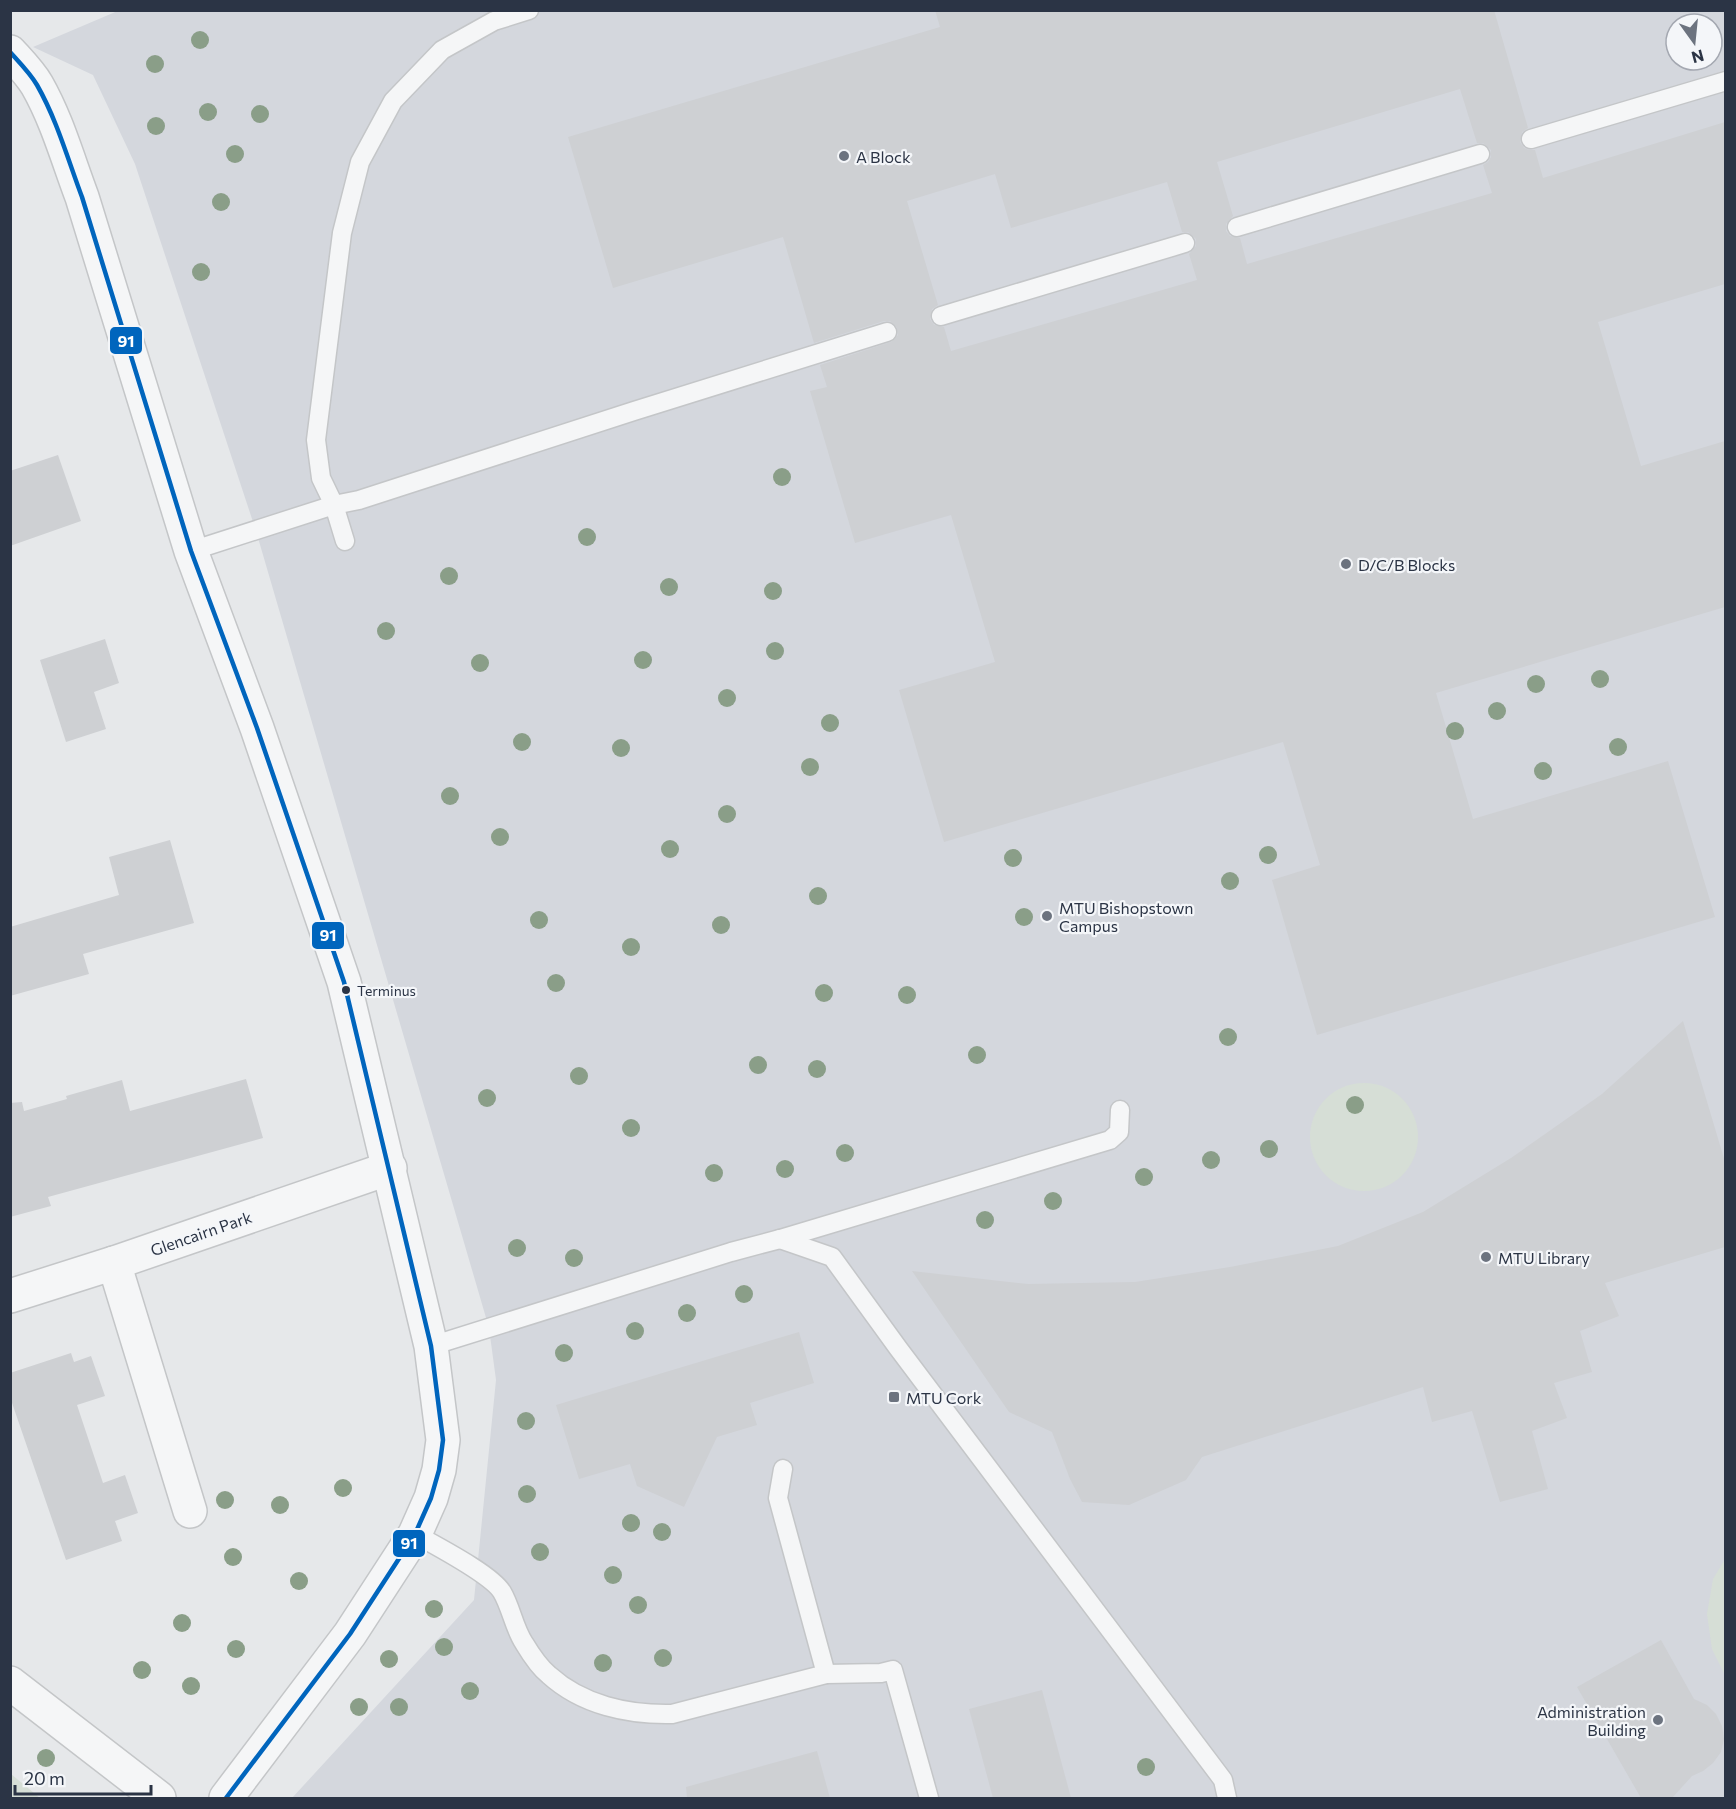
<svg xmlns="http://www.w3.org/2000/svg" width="1736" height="1809" viewBox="0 0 1736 1809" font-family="Commissioner,sans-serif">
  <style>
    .built { fill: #d4d7dd; fill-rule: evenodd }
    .green { fill: #d6ded6 }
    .building { fill: #ced0d3; fill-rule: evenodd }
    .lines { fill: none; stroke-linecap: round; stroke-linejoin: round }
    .service-casing { stroke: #c4c6c8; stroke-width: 21 }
    .minor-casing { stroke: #c4c6c8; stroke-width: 36 }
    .tertiary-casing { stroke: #c4c6c8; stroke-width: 36 }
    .service { stroke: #f5f6f7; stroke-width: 18 }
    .minor { stroke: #f5f6f7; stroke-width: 33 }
    .tertiary { stroke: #f5f6f7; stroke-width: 33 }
    .bus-1-casing { stroke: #f4f6f9; stroke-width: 9 }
    .bus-1 { stroke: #0065bd; stroke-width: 4.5 }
    .tree { fill: #8a9e88 }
    .poi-dot { fill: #6c737f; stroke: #f4f6f9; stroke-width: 2 }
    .bus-dot { fill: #2b3445; stroke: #f4f6f9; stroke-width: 2 }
    .labels { text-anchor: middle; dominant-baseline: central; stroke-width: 4.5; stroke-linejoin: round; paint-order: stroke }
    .bus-label { font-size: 14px; fill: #2b3445; stroke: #f4f6f9; text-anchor: start }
    .poi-label { font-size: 16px; fill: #2b3445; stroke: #f4f6f9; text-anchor: start }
    .street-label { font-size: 16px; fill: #2b3445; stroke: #f4f6f9 }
    .line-badge { stroke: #f4f6f9; stroke-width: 2 }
    .badge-label { font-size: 16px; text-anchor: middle; font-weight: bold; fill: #fff }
  </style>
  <rect width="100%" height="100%" fill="#e6e8ea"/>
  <path class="built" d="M 120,10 L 1725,11 L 1725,1798 L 292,1798 L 474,1600 L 496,1380 L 489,1328 L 256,531 L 135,164 L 93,75 L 33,47 ZM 1676,24 L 1712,24 L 1712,60 L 1676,60 Z"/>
  <g class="green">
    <circle cx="1364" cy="1137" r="54"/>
    <path d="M 1725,1559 L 1725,1675 L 1712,1649 L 1707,1614 L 1713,1579 Z"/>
    <path d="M 11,1774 L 40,1798 L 11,1798 Z"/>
  </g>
  <g class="building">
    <path d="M 935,10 L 1494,10 L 1528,128 L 1522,132 L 1520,142 L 1524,148 L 1529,150 L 1535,150 L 1543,178 L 1725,122 L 1725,284 L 1598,322 L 1641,466 L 1725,441 L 1725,607 L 1436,693 L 1473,819 L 1668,761 L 1715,917 L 1317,1035 L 1272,880 L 1320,865 L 1283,742 L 944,842 L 899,690 L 995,662 L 951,515 L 855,543 L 810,391 L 827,387 L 820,365 L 891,342 L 898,335 L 897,328 L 890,321 L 884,321 L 814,343 L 783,237 L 613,288 L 568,137 L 940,27 ZM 1460,89 L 1477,143 L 1483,143 L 1491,150 L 1491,157 L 1488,162 L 1483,165 L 1492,193 L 1247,264 L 1240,238 L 1230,236 L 1226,231 L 1226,224 L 1233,216 L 1217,162 ZM 995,174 L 1011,228 L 1167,182 L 1182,232 L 1188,232 L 1196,239 L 1196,246 L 1189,254 L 1197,280 L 951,351 L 944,327 L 934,325 L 930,319 L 932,309 L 938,305 L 907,201 Z"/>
    <path d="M 58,455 L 81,521 L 10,546 L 10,471 Z"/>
    <path d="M 105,639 L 119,683 L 94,692 L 106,729 L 66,742 L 40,660 Z"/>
    <path d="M 170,840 L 194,923 L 83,954 L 89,974 L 10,996 L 10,927 L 119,895 L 109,857 Z"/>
    <path d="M 1683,1021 L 1725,1162 L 1725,1247 L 1605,1283 L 1619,1316 L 1580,1331 L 1592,1372 L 1554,1383 L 1567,1418 L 1532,1431 L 1548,1489 L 1500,1502 L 1472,1411 L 1432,1422 L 1423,1387 L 1202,1457 L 1186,1480 L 1129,1505 L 1082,1502 L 1070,1479 L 1052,1432 L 1009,1412 L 912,1271 L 1028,1284 L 1135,1282 L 1230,1267 L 1338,1246 L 1423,1212 L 1511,1158 L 1602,1094 Z"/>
    <path d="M 246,1079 L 263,1138 L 48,1197 L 51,1206 L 10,1217 L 10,1103 L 22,1102 L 24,1111 L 67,1099 L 66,1096 L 122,1080 L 130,1111 Z"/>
    <path d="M 799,1332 L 814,1383 L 750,1403 L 757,1425 L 717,1437 L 684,1507 L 637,1486 L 630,1464 L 579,1479 L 556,1405 Z"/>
    <path d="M 71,1353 L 74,1362 L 91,1356 L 105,1396 L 77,1405 L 103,1483 L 125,1475 L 138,1513 L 115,1521 L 122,1541 L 66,1560 L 10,1397 L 10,1373 Z"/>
    <path d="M 1661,1640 L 1694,1699 L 1707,1705 L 1716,1714 L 1722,1726 L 1724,1739 L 1721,1752 L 1713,1763 L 1703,1771 L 1692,1776 L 1672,1798 L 1641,1798 L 1577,1687 Z"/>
    <path d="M 1042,1690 L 1071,1798 L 993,1798 L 969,1709 Z"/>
    <path d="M 817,1751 L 830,1798 L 687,1798 L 686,1787 Z"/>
  </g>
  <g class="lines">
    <defs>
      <g id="service">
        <path d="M 1531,139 L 1726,81"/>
        <path d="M 1237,227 L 1480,154"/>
        <path d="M 941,316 L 1185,243"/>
        <path d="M 345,541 L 334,505 L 321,478 L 316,440 L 342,233 L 360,162 L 393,101 L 442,50 L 494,21 L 529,10"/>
        <path d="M 191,551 L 334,505 L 359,500 L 634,411 L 887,332"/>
        <path d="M 780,1239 L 832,1257 L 898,1348 L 1223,1780 L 1227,1798"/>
        <path d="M 431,1346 L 731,1252 L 780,1239 L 1110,1140 L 1119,1132 L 1120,1110"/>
        <path d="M 415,1534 C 436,1546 491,1574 502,1592 C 511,1607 514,1628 524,1643 C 530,1653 539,1667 549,1675 C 582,1705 628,1715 672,1714 L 826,1674 L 778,1498 L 783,1469"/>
        <path d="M 826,1674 L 881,1673 L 893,1670 L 929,1798"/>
      </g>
      <g id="minor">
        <path d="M 114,1263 L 190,1511"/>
        <path d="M 10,1296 L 114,1263 L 390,1168"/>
      </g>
      <g id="tertiary">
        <path d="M 10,52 C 19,62 30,73 37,85 C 57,120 68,160 82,197 L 191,551 L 257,728 L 344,982 L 431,1346 L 443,1440 L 439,1470 L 431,1498 L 415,1534 L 350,1634 L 226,1798"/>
        <path d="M 10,1683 L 159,1798"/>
      </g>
    </defs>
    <use href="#service" class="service-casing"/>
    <use href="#minor" class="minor-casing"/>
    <use href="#tertiary" class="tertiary-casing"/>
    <use href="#service" class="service"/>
    <use href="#minor" class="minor"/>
    <use href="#tertiary" class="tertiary"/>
    <defs>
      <path id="bus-1" d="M 10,52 C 19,62 30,73 37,85 C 57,120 68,160 82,197 L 191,551 L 257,728 L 344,982 L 431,1346 L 443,1440 L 439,1470 L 431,1498 L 415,1534 L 350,1634 L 226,1798"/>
    </defs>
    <use href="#bus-1" class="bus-1-casing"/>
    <use href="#bus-1" class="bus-1"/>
  </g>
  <g class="tree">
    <circle cx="200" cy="40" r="9"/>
    <circle cx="155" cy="64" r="9"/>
    <circle cx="208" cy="112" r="9"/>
    <circle cx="260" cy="114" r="9"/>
    <circle cx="156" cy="126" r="9"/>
    <circle cx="235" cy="154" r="9"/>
    <circle cx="221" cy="202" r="9"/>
    <circle cx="201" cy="272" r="9"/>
    <circle cx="782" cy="477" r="9"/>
    <circle cx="587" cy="537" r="9"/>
    <circle cx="449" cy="576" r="9"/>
    <circle cx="669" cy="587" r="9"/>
    <circle cx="773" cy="591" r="9"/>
    <circle cx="386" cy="631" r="9"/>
    <circle cx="775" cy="651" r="9"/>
    <circle cx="643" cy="660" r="9"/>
    <circle cx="480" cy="663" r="9"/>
    <circle cx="1600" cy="679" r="9"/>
    <circle cx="1536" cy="684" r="9"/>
    <circle cx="727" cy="698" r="9"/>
    <circle cx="1497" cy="711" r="9"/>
    <circle cx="830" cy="723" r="9"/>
    <circle cx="1455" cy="731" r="9"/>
    <circle cx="522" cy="742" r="9"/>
    <circle cx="1618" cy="747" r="9"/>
    <circle cx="621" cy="748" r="9"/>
    <circle cx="810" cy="767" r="9"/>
    <circle cx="1543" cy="771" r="9"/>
    <circle cx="450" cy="796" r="9"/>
    <circle cx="727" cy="814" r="9"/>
    <circle cx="500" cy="837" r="9"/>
    <circle cx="670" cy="849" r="9"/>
    <circle cx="1268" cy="855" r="9"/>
    <circle cx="1013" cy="858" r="9"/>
    <circle cx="1230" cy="881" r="9"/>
    <circle cx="818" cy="896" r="9"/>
    <circle cx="1024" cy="917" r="9"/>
    <circle cx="539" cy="920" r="9"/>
    <circle cx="721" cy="925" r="9"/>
    <circle cx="631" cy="947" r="9"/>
    <circle cx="556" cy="983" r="9"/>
    <circle cx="824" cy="993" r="9"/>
    <circle cx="907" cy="995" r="9"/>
    <circle cx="1228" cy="1037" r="9"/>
    <circle cx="977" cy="1055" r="9"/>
    <circle cx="758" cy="1065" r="9"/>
    <circle cx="817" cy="1069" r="9"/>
    <circle cx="579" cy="1076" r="9"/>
    <circle cx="487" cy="1098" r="9"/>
    <circle cx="1355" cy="1105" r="9"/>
    <circle cx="631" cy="1128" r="9"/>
    <circle cx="1269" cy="1149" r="9"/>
    <circle cx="845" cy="1153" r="9"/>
    <circle cx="1211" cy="1160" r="9"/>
    <circle cx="785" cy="1169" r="9"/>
    <circle cx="714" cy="1173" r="9"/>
    <circle cx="1144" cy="1177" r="9"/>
    <circle cx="1053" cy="1201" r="9"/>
    <circle cx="985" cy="1220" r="9"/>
    <circle cx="517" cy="1248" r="9"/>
    <circle cx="574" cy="1258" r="9"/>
    <circle cx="744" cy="1294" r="9"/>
    <circle cx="687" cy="1313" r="9"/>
    <circle cx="635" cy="1331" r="9"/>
    <circle cx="564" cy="1353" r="9"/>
    <circle cx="526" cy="1421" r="9"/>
    <circle cx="343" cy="1488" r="9"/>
    <circle cx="527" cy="1494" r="9"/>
    <circle cx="225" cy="1500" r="9"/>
    <circle cx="280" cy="1505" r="9"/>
    <circle cx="631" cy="1523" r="9"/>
    <circle cx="662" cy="1532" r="9"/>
    <circle cx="540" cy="1552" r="9"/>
    <circle cx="233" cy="1557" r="9"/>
    <circle cx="613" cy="1575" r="9"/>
    <circle cx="299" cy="1581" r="9"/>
    <circle cx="638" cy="1605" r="9"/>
    <circle cx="434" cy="1609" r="9"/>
    <circle cx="182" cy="1623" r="9"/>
    <circle cx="444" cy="1647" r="9"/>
    <circle cx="236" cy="1649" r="9"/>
    <circle cx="663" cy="1658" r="9"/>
    <circle cx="389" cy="1659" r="9"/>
    <circle cx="603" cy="1663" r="9"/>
    <circle cx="142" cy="1670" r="9"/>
    <circle cx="191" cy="1686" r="9"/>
    <circle cx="470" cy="1691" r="9"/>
    <circle cx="359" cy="1707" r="9"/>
    <circle cx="399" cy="1707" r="9"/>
    <circle cx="46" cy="1758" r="9"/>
    <circle cx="1146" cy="1767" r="9"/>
  </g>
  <g class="poi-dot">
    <circle cx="844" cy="156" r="6"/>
    <circle cx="1346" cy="564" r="6"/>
    <circle cx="1047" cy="916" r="6"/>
    <circle cx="1486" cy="1257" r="6"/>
    <rect x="888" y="1391" width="12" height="12" rx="3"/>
    <circle cx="1658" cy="1720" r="6"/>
  </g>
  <circle class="bus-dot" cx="346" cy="990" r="5"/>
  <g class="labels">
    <g class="bus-label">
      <text x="357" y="990">Terminus</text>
    </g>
    <g class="poi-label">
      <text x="856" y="156">A Block</text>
      <text x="1358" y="564">D/C/B Blocks</text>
      <text x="1059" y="907">MTU Bishopstown<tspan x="1059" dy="18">Campus</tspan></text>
      <text x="1498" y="1257">MTU Library</text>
      <text x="906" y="1397">MTU Cork</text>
      <text x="1646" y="1711" text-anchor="end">Administration<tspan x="1646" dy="18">Building</tspan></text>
    </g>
    <g class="street-label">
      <text transform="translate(201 1233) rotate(-19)">Glencairn Park</text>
    </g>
  </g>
  <g class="line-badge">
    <rect x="109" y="326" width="34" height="29" rx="6" fill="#0065bd"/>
    <rect x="311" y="921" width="34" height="29" rx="6" fill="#0065bd"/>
    <rect x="392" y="1529" width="34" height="29" rx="6" fill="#0065bd"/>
  </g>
  <g class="badge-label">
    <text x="126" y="347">91</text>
    <text x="328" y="941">91</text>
    <text x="409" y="1549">91</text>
  </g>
  <rect width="1736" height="1809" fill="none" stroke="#2b3445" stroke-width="24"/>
  <g transform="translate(1694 42) rotate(165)"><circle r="28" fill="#f4f6f9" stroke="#a4a8b1" stroke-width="1.5"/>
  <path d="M0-4.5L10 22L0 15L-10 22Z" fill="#6c737f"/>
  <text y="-9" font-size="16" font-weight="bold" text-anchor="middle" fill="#2b3445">N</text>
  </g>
  <path d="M15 1785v9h136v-9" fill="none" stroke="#2b3445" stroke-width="3"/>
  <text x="24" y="1785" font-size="18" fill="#2b3445" stroke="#f4f6f9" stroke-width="4.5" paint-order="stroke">20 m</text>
</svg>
